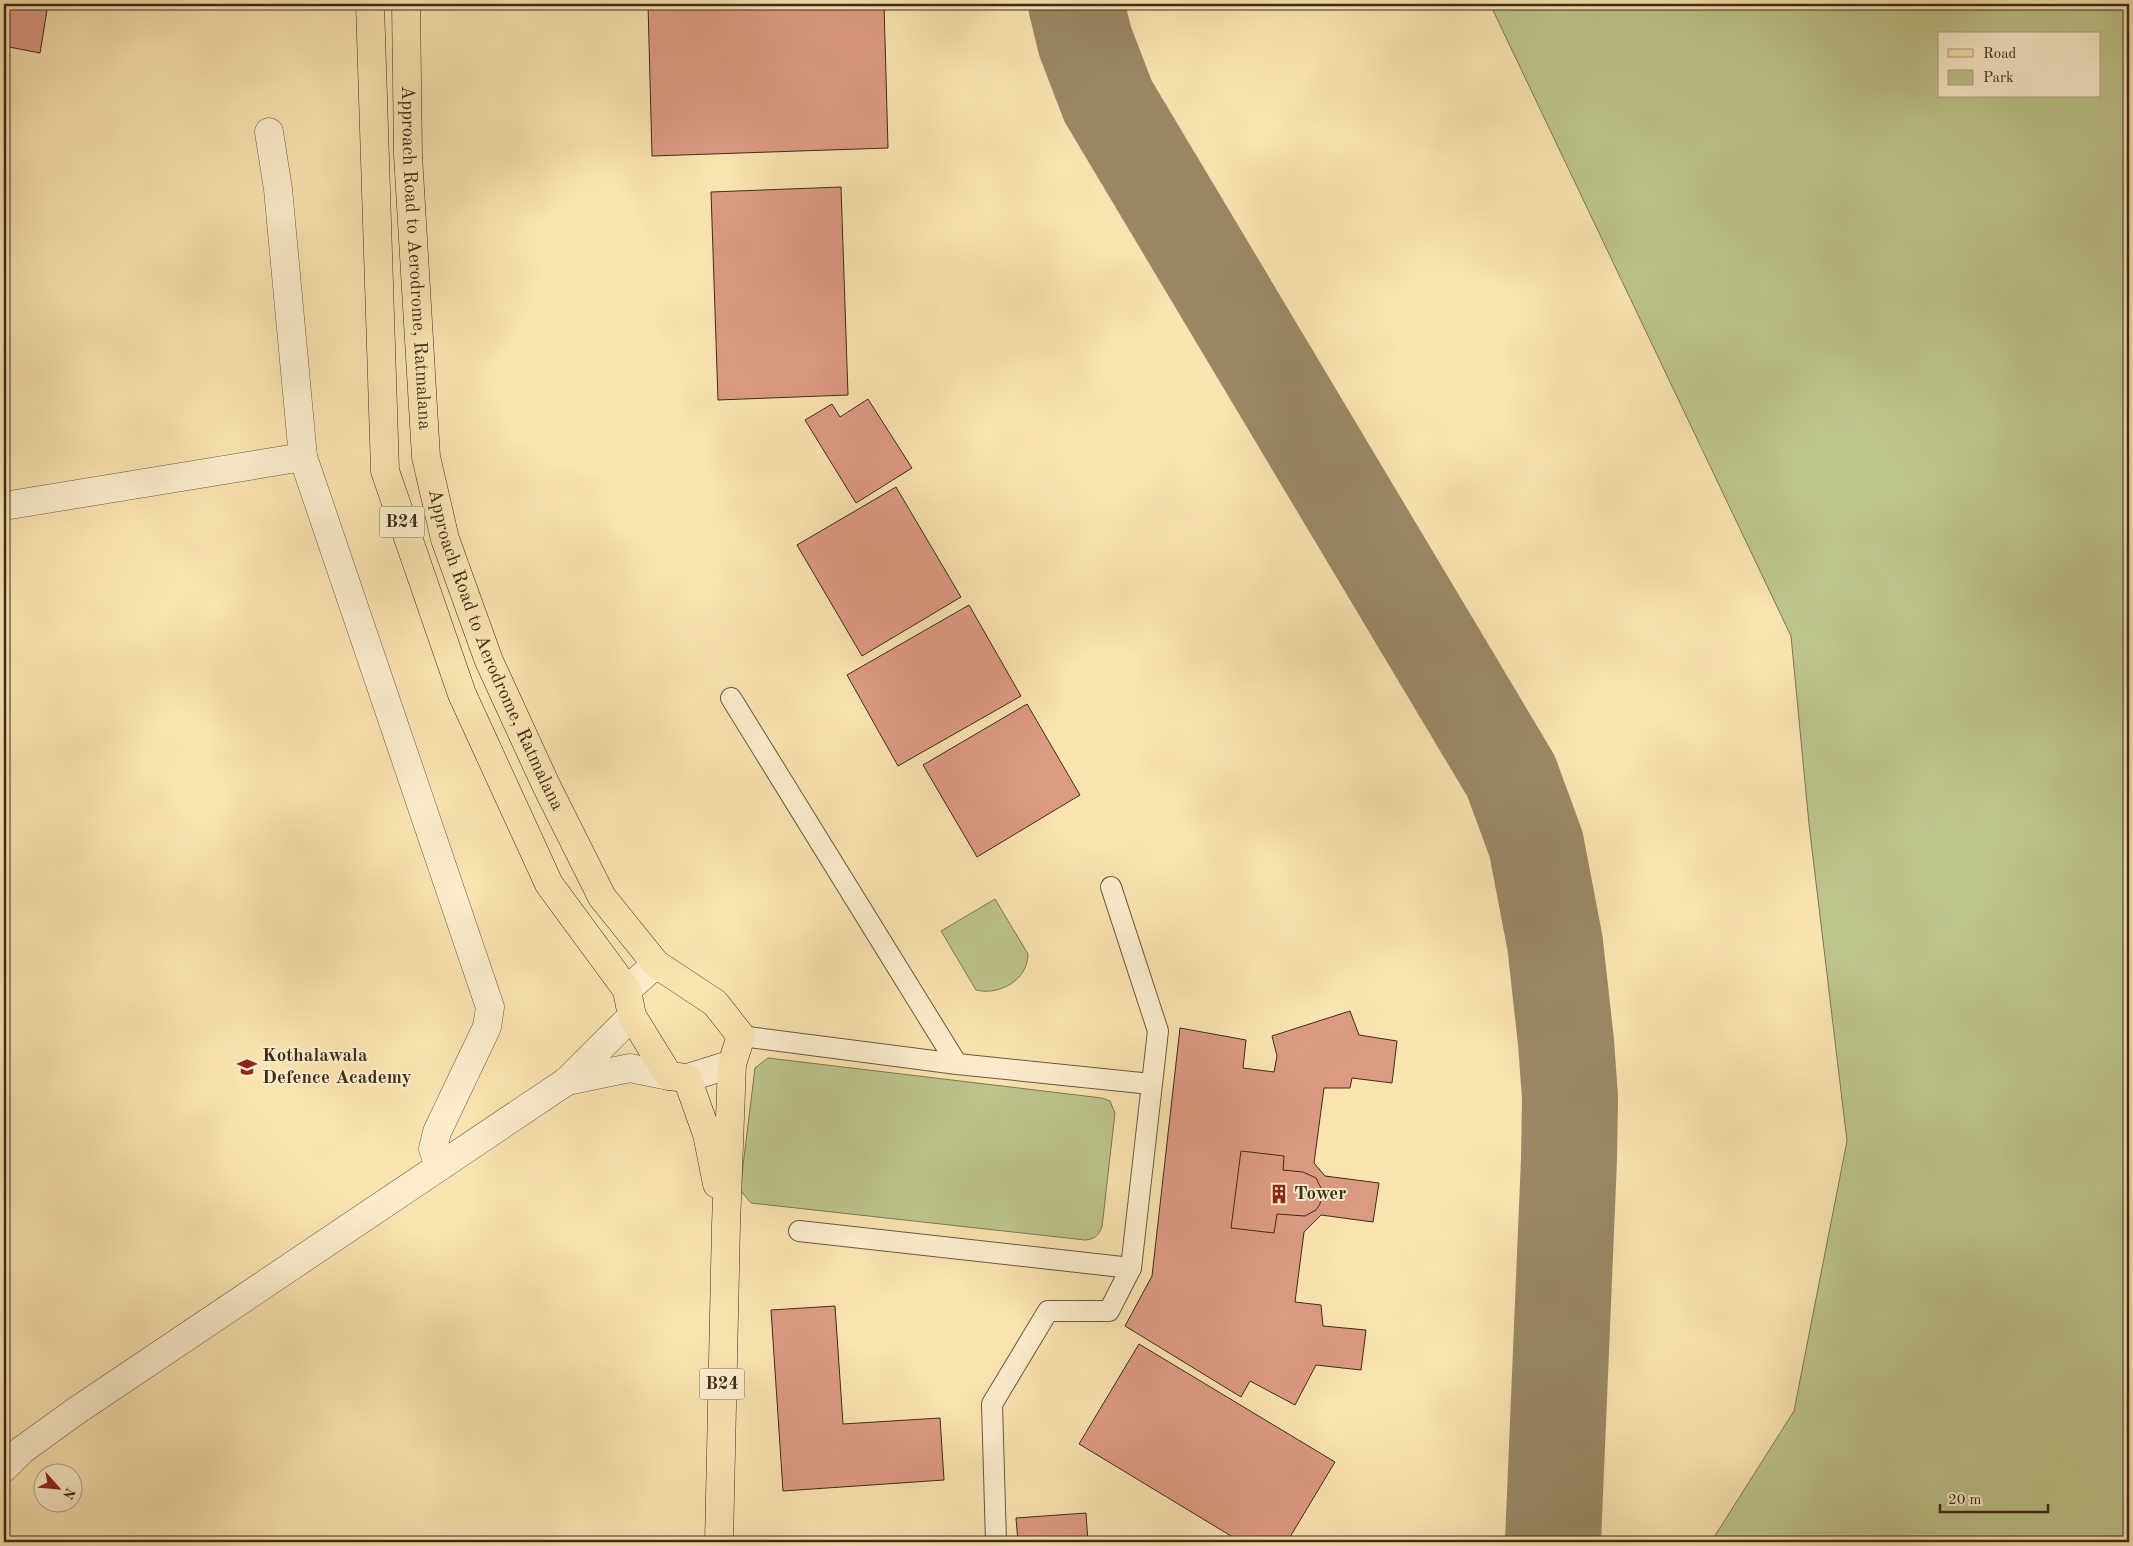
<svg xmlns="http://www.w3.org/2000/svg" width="2133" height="1546" viewBox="0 0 2133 1546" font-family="'Old Standard TT',serif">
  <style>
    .green { fill: #bdc48c; stroke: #7c7852; fill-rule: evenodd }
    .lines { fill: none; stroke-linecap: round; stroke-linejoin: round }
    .taxiway { stroke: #9a8865; stroke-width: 96 }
    .building { fill: #dd9a82; stroke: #3c2c19 }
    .lane-casing { stroke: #6b5a3f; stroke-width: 22 }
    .street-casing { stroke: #6b5a3f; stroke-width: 29 }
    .secondary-casing { stroke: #3c2c19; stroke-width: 29 }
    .primary-casing { stroke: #3c2c19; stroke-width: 29 }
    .lane { stroke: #fbedcc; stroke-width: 20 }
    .street { stroke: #fbedcc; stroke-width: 28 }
    .secondary { stroke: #fbedcc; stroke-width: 28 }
    .primary { stroke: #f9e3b1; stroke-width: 28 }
    .labels { text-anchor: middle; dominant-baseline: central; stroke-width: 4; stroke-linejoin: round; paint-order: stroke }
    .shield { fill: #fbedcc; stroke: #75664f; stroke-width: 1 }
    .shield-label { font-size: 18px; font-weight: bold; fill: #3c2c19 }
    .street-label { font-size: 19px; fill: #3c2c19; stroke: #fbedcc }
    .poi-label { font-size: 19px; font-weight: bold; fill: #3c2c19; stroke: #fbedcc; text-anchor: start }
  </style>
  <rect width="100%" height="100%" fill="#f9e3b1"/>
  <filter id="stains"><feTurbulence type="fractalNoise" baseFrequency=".004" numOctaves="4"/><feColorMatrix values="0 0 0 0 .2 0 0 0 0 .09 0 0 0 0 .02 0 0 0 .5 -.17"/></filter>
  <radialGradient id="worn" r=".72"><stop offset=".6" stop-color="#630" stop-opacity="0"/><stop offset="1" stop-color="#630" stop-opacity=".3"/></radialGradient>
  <g class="green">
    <path d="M 1490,4 L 2129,4 L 2129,1542 L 1711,1542 L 1794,1411 L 1847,1141 L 1809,824 L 1791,636 ZM 1939,34 L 2099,34 L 2099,96 L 1939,96 Z"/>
    <path d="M 995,899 L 1028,954 C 1028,980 999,996 976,990 L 941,931 Z"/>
    <path d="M 768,1058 L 1102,1098 L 1110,1101 L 1115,1113 L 1102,1227 C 1098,1236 1095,1239 1085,1240 L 751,1203 L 740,1190 L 755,1068 Z"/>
  </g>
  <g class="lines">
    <path class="taxiway" d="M 1076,4 L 1085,41 L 1108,101 L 1511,776 L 1536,844 L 1555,943 L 1566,1042 L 1570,1098 L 1569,1159 L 1553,1542"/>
  </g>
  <g class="building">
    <path d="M 4,4 L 48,4 L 40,53 L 4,46 Z"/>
    <path d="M 648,4 L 884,4 L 888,148 L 652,156 Z"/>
    <path d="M 841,187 L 848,395 L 718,400 L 711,192 Z"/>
    <path d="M 868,399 L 912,468 L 856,503 L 805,420 L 832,404 L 840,417 Z"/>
    <path d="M 896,487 L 961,597 L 862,656 L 797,545 Z"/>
    <path d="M 969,605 L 1021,696 L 898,766 L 847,675 Z"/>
    <path d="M 1027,704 L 1080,795 L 977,857 L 923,765 Z"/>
    <path d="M 1350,1011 L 1359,1035 L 1397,1041 L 1392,1083 L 1352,1078 L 1350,1088 L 1324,1088 L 1314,1163 L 1325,1176 L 1379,1183 L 1373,1222 L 1321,1215 L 1304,1232 L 1295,1302 L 1321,1305 L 1323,1326 L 1366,1330 L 1361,1370 L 1316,1365 L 1295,1405 L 1250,1381 L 1241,1397 L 1125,1326 L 1152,1276 L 1180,1028 L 1246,1040 L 1243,1068 L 1274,1072 L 1277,1056 L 1272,1036 Z"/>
    <path d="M 1241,1151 L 1284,1156 L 1283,1170 L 1303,1172 L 1316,1178 L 1322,1190 L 1320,1204 L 1316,1210 L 1305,1216 L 1277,1214 L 1274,1233 L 1231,1228 Z"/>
    <path d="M 835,1306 L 843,1424 L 940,1418 L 944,1480 L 783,1491 L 771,1310 Z"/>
    <path d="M 1139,1344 L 1335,1462 L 1287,1542 L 1241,1542 L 1079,1444 Z"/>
    <path d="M 1086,1513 L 1088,1542 L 1018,1542 L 1016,1518 Z"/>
  </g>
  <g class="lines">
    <defs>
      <g id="lane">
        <path d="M 731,698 L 957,1064"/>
        <path d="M 741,1036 L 957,1064 L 1151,1084"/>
        <path d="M 799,1231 L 1131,1268"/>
        <path d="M 996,1542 L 992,1404 L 1048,1311 L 1109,1311 L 1131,1268 L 1158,1031 L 1111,887"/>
      </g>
      <g id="street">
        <path d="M 269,132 L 278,189 L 303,457 L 490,1007 L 487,1027 L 437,1132 L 433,1149 L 439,1166"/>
        <path d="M 4,506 L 303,457"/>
        <path d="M 567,1081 L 630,1068 L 669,1076"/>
        <path d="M 4,1468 L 22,1450 L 76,1411 L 567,1081 L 632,1016"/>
      </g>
      <g id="secondary">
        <path d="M 627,990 L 656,964"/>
        <path d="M 687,1078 L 732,1064"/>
      </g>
      <g id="primary">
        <path d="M 370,4 L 385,471 L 462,694 L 549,884 L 627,990 L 632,1016 L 669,1076 L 687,1078 L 707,1134 L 717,1184"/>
        <path id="s1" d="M 406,4 L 408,155 L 426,457 L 445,539 L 489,661 L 546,785 L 602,897 L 656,964 L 715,1003 L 741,1036 L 732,1064 L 726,1225 L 719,1542"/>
      </g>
    </defs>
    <use href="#lane" class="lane-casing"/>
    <use href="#street" class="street-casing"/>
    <use href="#secondary" class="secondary-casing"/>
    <use href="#primary" class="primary-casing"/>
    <use href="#lane" class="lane"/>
    <use href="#street" class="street"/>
    <use href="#secondary" class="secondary"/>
    <use href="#primary" class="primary"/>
  </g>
  <defs>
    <symbol id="university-bare" viewBox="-9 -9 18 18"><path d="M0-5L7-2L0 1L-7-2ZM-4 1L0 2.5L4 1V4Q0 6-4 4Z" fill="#8f2418" stroke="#fbedcc" stroke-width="2.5" paint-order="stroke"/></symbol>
    <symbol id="building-bare" viewBox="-9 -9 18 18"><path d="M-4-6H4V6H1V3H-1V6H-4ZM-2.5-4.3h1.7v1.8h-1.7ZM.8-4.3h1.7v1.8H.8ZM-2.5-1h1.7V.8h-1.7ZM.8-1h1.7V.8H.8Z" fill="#8f2418" stroke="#fbedcc" stroke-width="2.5" paint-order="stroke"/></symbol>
  </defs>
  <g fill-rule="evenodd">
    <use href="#university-bare" x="233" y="1053" width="28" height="28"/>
    <use href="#building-bare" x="1265" y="1180" width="28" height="28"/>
  </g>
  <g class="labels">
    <g class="shield">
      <rect x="379.5" y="506.5" width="45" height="31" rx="4"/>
      <rect x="699.5" y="1368.5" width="45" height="31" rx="4"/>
    </g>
    <g class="shield-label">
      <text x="402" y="522">B24</text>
      <text x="722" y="1384">B24</text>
    </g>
    <g class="street-label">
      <text stroke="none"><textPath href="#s1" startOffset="254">Approach Road to Aerodrome, Ratmalana</textPath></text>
      <text stroke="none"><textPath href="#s1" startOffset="659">Approach Road to Aerodrome, Ratmalana</textPath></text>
    </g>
    <g class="poi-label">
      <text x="262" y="1056">Kothalawala<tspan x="262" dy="22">Defence Academy</tspan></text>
      <text x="1294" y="1194">Tower</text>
    </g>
  </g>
  <rect width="2133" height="1546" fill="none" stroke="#f9e3b1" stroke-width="20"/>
  <rect x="5" y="5" width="2123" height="1536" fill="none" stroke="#3c2c19" stroke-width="2.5"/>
  <rect x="10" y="10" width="2113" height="1526" fill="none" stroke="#3c2c19"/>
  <rect x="1938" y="32" width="162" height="65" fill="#fbedcc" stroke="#afa084"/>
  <rect x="1948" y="49" width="25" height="8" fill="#f9e3b1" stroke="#afa084"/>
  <text x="1983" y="58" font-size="15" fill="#3c2c19">Road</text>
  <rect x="1948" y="70" width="25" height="15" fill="#bdc48c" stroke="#afa084"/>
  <text x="1983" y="82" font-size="15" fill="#3c2c19">Park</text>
  <g transform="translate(58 1488) rotate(117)"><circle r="24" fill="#fbedcc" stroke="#afa084"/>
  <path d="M0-4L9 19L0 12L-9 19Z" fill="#8f2418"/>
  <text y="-8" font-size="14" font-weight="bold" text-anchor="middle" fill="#3c2c19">N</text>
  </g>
  <path d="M1940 1504v8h108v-8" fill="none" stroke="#3c2c19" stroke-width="2.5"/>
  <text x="1948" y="1504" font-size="15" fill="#3c2c19" stroke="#fbedcc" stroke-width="4" paint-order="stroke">20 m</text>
  <rect width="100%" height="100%" filter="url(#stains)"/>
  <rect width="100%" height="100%" fill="url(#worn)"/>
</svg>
